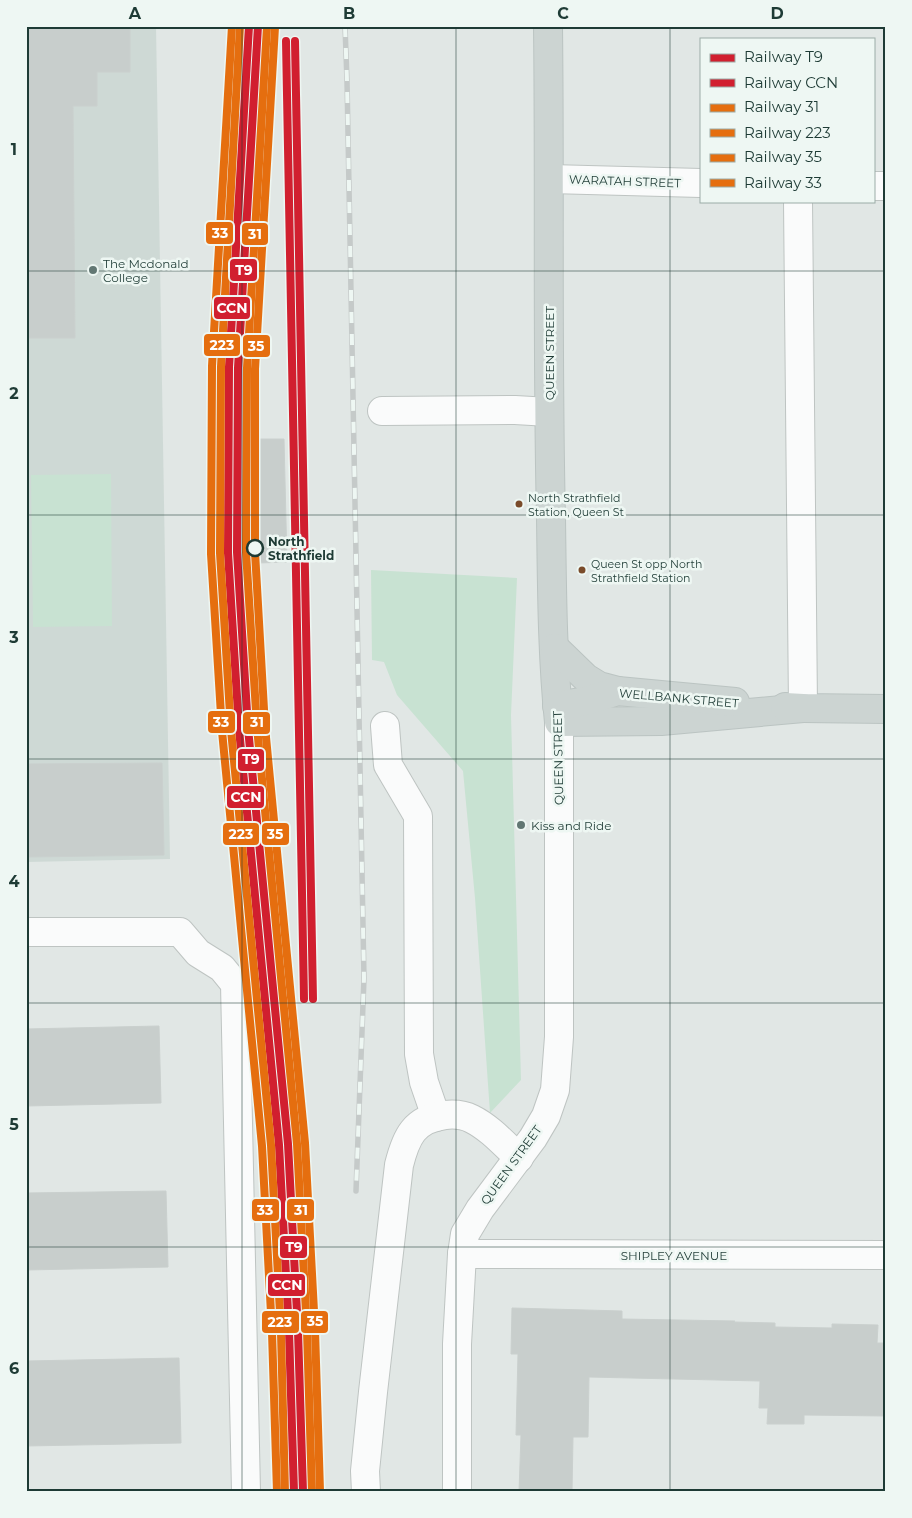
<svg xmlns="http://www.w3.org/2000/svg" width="912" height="1518" viewBox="0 0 912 1518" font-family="Montserrat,sans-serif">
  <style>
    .built { fill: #ced9d5 }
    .green { fill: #c8e2d2 }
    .building { fill: #c8cecc; stroke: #cad0ce }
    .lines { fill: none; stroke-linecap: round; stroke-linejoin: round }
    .minor-casing { stroke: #bec4c2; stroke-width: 30 }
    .major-casing { stroke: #bbc4c2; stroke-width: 30 }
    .minor { stroke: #fafbfb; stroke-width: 28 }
    .major { stroke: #ccd4d2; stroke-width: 28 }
    .rail-casing { stroke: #c5cac9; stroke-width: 5.5 }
    .rail { stroke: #eef7f3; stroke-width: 4; stroke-dasharray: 11; stroke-linecap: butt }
    .rail-1-casing { stroke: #eef7f3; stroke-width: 11 }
    .rail-2-casing { stroke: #eef7f3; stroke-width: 11 }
    .rail-3-casing { stroke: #eef7f3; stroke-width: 11 }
    .rail-4-casing { stroke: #eef7f3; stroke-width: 11 }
    .rail-5-casing { stroke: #eef7f3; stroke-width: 11 }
    .rail-6-casing { stroke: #eef7f3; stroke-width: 11 }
    .rail-1 { stroke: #d11f2f; stroke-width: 8 }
    .rail-2 { stroke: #d11f2f; stroke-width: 8 }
    .rail-3 { stroke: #e56e0f; stroke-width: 8 }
    .rail-4 { stroke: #e56e0f; stroke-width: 8 }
    .rail-5 { stroke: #e56e0f; stroke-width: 8 }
    .rail-6 { stroke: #e56e0f; stroke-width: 8 }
    .grid { fill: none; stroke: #1e3b35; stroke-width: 1; stroke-opacity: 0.55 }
    .poi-dot { fill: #627773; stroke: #eef7f3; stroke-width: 2 }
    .bus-dot { fill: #7a4b2a; stroke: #eef7f3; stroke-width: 2 }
    .stop-dot { fill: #eef7f3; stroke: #1e3b35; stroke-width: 2.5 }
    .labels { text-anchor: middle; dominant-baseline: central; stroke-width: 5; stroke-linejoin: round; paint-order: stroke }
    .bus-label { font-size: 11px; fill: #1e3b35; stroke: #eef7f3; text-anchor: start }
    .street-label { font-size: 12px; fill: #1e3b35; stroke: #eef7f3 }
    .poi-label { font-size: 12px; fill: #1e3b35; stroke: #eef7f3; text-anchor: start }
    .stop-label { font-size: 12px; font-weight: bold; fill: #1e3b35; stroke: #eef7f3; text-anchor: start }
    .line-badge { stroke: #eef7f3; stroke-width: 2 }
    .badge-label { font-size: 14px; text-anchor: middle; font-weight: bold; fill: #fff }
    .neatline { fill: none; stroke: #1e3b35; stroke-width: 2 }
    .grid-label { font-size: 16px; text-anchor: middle; font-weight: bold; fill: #1e3b35 }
  </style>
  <rect width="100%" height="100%" fill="#e1e7e5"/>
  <path class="built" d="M 26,26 L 156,26 L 170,859 L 26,862 Z"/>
  <g class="green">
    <path d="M 111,474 L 112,626 L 33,627 L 31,475 Z"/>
    <path d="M 371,570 L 517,578 L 511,715 L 521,1080 L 490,1113 L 475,898 L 463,771 L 397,695 L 384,662 L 372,660 Z"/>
  </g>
  <g class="building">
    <path d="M 26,26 L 130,26 L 130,72 L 97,72 L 97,106 L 73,106 L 75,338 L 26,338 Z"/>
    <path d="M 255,439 L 284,439 L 287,562 L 258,563 Z"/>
    <path d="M 162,763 L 164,855 L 26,857 L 26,764 Z"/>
    <path d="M 159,1026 L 161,1103 L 26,1106 L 26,1029 Z"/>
    <path d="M 166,1191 L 168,1267 L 26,1270 L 26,1193 Z"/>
    <path d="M 512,1308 L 622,1311 L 622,1319 L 735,1321 L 734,1322 L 775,1323 L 775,1327 L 832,1328 L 832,1324 L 878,1325 L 877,1343 L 886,1343 L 886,1416 L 804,1415 L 804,1424 L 767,1424 L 768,1408 L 759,1408 L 760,1381 L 589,1377 L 588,1437 L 573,1437 L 572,1492 L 519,1492 L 521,1435 L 516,1435 L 518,1354 L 511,1354 Z"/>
    <path d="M 179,1358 L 181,1443 L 26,1446 L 26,1361 Z"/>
  </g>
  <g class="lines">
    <defs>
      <g id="minor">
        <path d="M 550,179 L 701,183"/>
        <path d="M 873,186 L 886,186"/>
        <path d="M 798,201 L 803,708"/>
        <path d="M 382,411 L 515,410 L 549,412"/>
        <path d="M 385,726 L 388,765 L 418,816 L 419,1054 L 424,1082 L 436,1117"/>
        <path d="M 26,932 L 180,932 L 198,953 L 222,968 L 235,984 L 246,1492"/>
        <path d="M 462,1254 L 886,1255"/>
        <path d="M 366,1492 L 365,1471 L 373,1392 L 399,1165 C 406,1137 414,1119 445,1115 C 454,1114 464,1115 472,1119 C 490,1128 504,1144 519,1158"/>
        <path d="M 457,1492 L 457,1344 L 462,1254 L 465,1234 L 480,1209 L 533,1138 L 546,1116 L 555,1090 L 559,1037 L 559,722"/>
      </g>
      <g id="major">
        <path d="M 548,26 C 550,190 547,354 551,518 C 552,586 552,654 559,722 L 661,721 L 803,708"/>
        <path d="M 555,648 L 586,678 L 599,686 L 618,691"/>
        <path d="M 557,706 L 586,701 L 618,691 L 735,702"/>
        <path d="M 785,707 L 803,708 L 886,709"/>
      </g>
    </defs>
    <use href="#minor" class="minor-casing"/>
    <use href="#major" class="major-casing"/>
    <use href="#minor" class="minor"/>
    <use href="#major" class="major"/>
    <defs>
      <g id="rail">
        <path d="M 235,26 L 213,354 L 212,541 L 222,702 L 253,997 L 266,1149 L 276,1333 L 280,1492"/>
        <path d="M 345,26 L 347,81 L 364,978 L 356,1191"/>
      </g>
    </defs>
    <use href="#rail" class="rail-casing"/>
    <use href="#rail" class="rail"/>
    <defs>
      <g id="rail-1">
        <path d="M 258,26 L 238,368 L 237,552 L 248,728 L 288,1144 L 298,1331 L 303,1492"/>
        <path d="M 295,41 L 313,999"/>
      </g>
      <g id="rail-2">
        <path d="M 249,26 L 229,367 L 228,553 L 239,729 L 279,1145 L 289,1331 L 294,1492"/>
        <path d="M 286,41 L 304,999"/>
      </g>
      <path id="rail-3" d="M 267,27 L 247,368 L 246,552 L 257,727 L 297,1144 L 307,1331 L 312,1492"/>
      <path id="rail-4" d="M 240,26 L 221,367 L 220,553 L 231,730 L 271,1145 L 281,1332 L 285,1492"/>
      <path id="rail-5" d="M 275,27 L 255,369 L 255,552 L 265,727 L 305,1143 L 315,1330 L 320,1491"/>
      <path id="rail-6" d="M 232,26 L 212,366 L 211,554 L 222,731 L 262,1146 L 272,1332 L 277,1492"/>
    </defs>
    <use href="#rail-1" class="rail-1-casing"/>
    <use href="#rail-2" class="rail-2-casing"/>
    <use href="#rail-3" class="rail-3-casing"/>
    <use href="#rail-4" class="rail-4-casing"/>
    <use href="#rail-5" class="rail-5-casing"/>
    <use href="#rail-6" class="rail-6-casing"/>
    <use href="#rail-1" class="rail-1"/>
    <use href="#rail-2" class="rail-2"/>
    <use href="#rail-3" class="rail-3"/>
    <use href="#rail-4" class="rail-4"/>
    <use href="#rail-5" class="rail-5"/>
    <use href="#rail-6" class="rail-6"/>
  </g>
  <path class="grid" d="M 242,26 L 242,1492M 456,26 L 456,1492M 670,26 L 670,1492M 26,271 L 886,271M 26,515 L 886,515M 26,759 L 886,759M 26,1003 L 886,1003M 26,1247 L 886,1247"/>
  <g class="poi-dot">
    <circle cx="93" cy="270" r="5"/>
    <circle cx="521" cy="825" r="5"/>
  </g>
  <g class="bus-dot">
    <circle cx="519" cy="504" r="4.5"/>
    <circle cx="582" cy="570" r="4.5"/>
  </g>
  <circle class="stop-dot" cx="255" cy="548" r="8"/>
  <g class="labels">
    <g class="bus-label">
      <text x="528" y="498">North Strathfield<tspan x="528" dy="14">Station, Queen St</tspan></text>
      <text x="591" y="564">Queen St opp North<tspan x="591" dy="14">Strathfield Station</tspan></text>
    </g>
    <g class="street-label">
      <text transform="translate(625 181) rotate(2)">WARATAH STREET</text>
      <text transform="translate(549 353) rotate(-90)">QUEEN STREET</text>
      <text transform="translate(679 698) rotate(5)">WELLBANK STREET</text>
      <text transform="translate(558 758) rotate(-91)">QUEEN STREET</text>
      <text transform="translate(511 1165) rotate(-54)">QUEEN STREET</text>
      <text x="674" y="1255">SHIPLEY AVENUE</text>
    </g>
    <g class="poi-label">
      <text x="103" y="263">The Mcdonald<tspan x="103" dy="14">College</tspan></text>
      <text x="531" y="825">Kiss and Ride</text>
    </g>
    <g class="stop-label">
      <text x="268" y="541">North<tspan x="268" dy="14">Strathfield</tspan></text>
    </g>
  </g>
  <g class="line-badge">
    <rect x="205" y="221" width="29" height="24" rx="5" fill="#e56e0f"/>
    <rect x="241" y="222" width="28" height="24" rx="5" fill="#e56e0f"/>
    <rect x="229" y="258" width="29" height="24" rx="5" fill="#d11f2f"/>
    <rect x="213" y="296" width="38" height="24" rx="5" fill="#d11f2f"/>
    <rect x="203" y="333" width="38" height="24" rx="5" fill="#e56e0f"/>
    <rect x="242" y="334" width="29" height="24" rx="5" fill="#e56e0f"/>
    <rect x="207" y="710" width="29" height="24" rx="5" fill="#e56e0f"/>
    <rect x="242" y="711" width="29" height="24" rx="5" fill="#e56e0f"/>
    <rect x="237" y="748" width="28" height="24" rx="5" fill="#d11f2f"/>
    <rect x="226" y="785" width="39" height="24" rx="5" fill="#d11f2f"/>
    <rect x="222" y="822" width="38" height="24" rx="5" fill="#e56e0f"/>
    <rect x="261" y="822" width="29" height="24" rx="5" fill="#e56e0f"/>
    <rect x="251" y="1198" width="29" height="24" rx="5" fill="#e56e0f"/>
    <rect x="286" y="1198" width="29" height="24" rx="5" fill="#e56e0f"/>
    <rect x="279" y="1235" width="29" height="24" rx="5" fill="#d11f2f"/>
    <rect x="267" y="1273" width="39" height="24" rx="5" fill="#d11f2f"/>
    <rect x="300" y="1310" width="29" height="24" rx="5" fill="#e56e0f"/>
    <rect x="261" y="1310" width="39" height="24" rx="5" fill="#e56e0f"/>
  </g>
  <g class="badge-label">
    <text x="220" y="238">33</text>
    <text x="255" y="239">31</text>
    <text x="244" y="275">T9</text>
    <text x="232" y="313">CCN</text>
    <text x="222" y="350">223</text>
    <text x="256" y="351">35</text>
    <text x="221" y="727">33</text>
    <text x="257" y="727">31</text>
    <text x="251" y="764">T9</text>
    <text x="246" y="802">CCN</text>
    <text x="241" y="839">223</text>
    <text x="275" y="839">35</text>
    <text x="265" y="1215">33</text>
    <text x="301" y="1215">31</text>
    <text x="294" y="1252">T9</text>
    <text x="287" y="1290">CCN</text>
    <text x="315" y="1326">35</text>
    <text x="280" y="1327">223</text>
  </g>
  <rect width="912" height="1518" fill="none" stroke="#eef7f3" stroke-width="55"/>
  <rect x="700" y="38" width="175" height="165" fill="#eef7f3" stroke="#9baca7"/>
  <rect x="710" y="54" width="25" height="8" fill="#d11f2f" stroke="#9baca7"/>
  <text x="744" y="62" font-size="15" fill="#1e3b35">Railway T9</text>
  <rect x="710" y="79" width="25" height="8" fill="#d11f2f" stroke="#9baca7"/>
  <text x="744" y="88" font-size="15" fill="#1e3b35">Railway CCN</text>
  <rect x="710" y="104" width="25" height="8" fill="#e56e0f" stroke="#9baca7"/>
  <text x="744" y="112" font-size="15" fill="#1e3b35">Railway 31</text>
  <rect x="710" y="129" width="25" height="8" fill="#e56e0f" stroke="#9baca7"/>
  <text x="744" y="138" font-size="15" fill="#1e3b35">Railway 223</text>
  <rect x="710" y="154" width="25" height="8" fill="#e56e0f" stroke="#9baca7"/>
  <text x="744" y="162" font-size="15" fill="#1e3b35">Railway 35</text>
  <rect x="710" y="179" width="25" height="8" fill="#e56e0f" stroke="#9baca7"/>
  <text x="744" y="188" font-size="15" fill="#1e3b35">Railway 33</text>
  <rect x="28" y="28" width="856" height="1462" class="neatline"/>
  <g class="grid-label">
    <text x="135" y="19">A</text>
    <text x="349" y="19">B</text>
    <text x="563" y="19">C</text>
    <text x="777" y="19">D</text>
    <text x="14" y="155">1</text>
    <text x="14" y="399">2</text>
    <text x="14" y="643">3</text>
    <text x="14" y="887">4</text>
    <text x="14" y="1130">5</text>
    <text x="14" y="1374">6</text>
  </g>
</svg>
